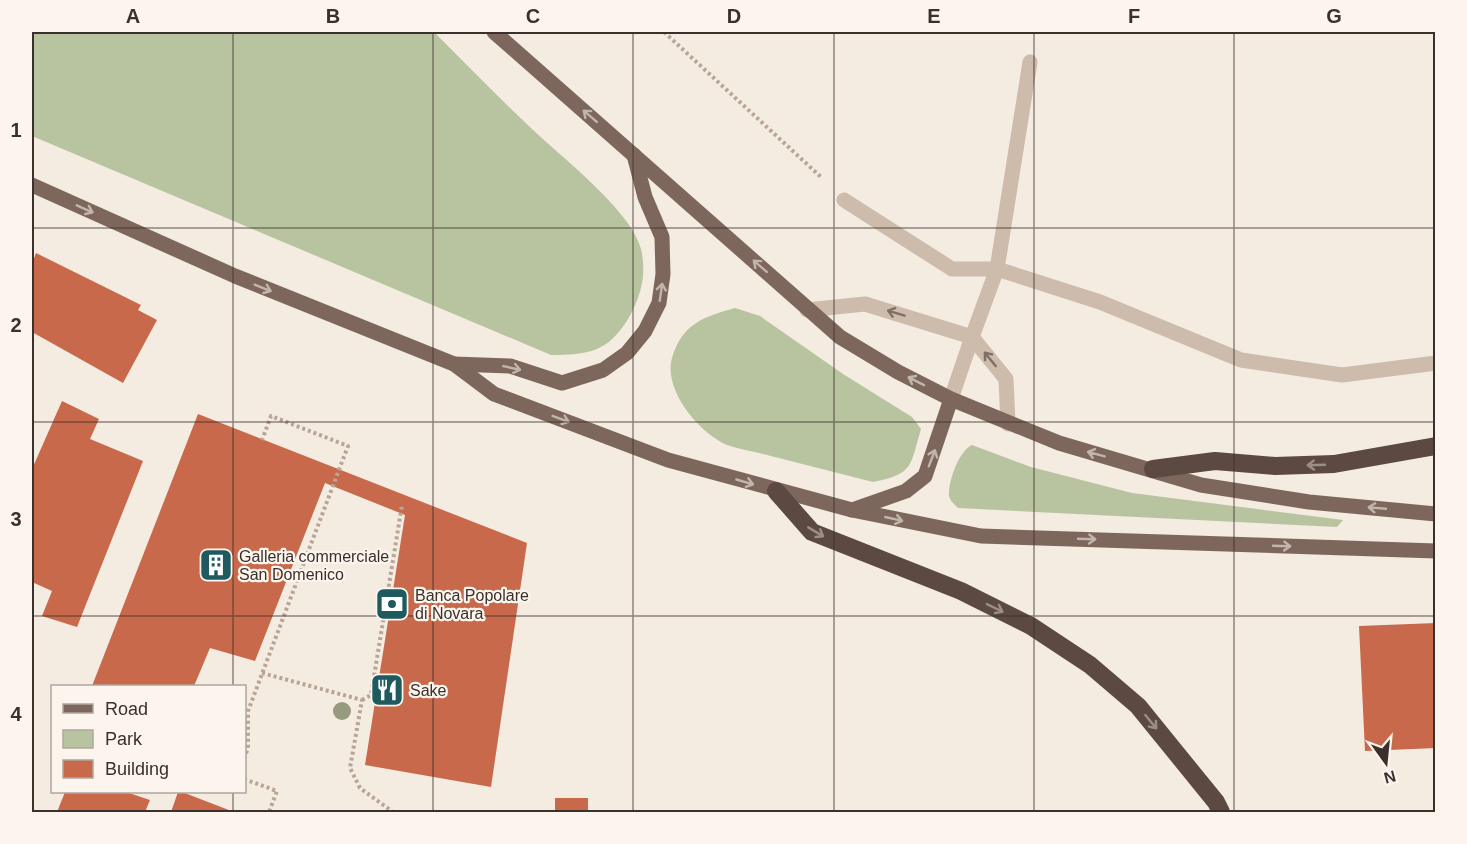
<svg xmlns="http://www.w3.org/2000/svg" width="1467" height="844" viewBox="0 0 1467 844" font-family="Helvetica,sans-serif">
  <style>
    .green { fill: #b8c4a0 }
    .building { fill: #c8694b }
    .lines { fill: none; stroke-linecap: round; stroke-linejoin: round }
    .path { stroke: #b9a596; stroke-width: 4; stroke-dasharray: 3 3; stroke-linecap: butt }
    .lane { stroke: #cdbbac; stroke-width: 15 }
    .street { stroke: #cdbbac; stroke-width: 15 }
    .primary { stroke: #7d675c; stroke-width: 15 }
    .highway { stroke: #5c4a42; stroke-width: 18 }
    .tree { fill: #969b7f }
    .oneway { stroke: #c2b5ac }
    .oneway2 { stroke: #7d6f65 }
    .oneway3 { stroke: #9c8e87 }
    .grid { fill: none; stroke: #3b302b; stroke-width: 1.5; stroke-opacity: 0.55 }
    .labels { text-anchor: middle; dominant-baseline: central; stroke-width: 4.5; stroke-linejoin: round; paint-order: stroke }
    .poi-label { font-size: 16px; fill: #3b302b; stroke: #fbf5ee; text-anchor: start }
    .neatline { fill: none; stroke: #3b302b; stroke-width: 2 }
    .grid-label { font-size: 20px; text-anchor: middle; font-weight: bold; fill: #3b302b }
  </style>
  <rect width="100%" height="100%" fill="#f4ebe1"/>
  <g class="green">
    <path d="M 32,32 L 434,32 C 466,64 498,97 531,128 C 560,156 632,211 641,249 C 647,274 641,297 628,319 C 608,352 588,355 551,355 L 32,136 Z"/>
    <path d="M 735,308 L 760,316 L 843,374 L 912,417 L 921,429 C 910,466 914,474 873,482 C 839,473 805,465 771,456 C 757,452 741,450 727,445 C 699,433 663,390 672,358 C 682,324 703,317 735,308 Z"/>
    <path d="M 972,445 L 1031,467 L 1132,493 L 1343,520 L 1337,527 L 958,508 C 953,503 948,499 949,492 C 950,478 959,451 972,445 Z"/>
  </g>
  <g class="building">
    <path d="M 36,253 L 141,305 L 138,310 L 157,320 L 123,383 L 32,332 L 32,264 Z"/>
    <path d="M 62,401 L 99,419 L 90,439 L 143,461 L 77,627 L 42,616 L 52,591 L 32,582 L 32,469 Z"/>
    <path d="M 198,414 L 527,543 L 491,787 L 365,765 L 405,515 L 325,483 L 255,661 L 210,648 L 194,686 L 92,686 Z"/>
    <path d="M 1436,623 L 1436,748 L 1365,751 L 1359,626 Z"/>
    <path d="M 65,792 L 126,792 L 150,800 L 145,812 L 57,812 Z"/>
    <path d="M 178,792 L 182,792 L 234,812 L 171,812 Z"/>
    <rect x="555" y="798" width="33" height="14"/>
  </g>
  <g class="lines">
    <g class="path">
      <path d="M 664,32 L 822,178"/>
      <path d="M 262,673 L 362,700 L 350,768 L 360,788 L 393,812"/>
      <path d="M 362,700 L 371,695 L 402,505"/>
      <path d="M 244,759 L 248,748 L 248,711 L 348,446 L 271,416 L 262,440"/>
      <path d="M 244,779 L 277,791 L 269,812"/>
    </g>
    <g class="lane">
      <path d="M 844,200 L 952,269 L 997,269 L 1100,302 L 1241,360 L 1342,375 L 1436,363"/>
      <path d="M 972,337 L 997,269 L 1030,62"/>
    </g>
    <g class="street">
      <path d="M 807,310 L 865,304 L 972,337 L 1006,379 L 1008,424"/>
      <path d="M 951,399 L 972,337"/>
    </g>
    <g class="primary">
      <path d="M 494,32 L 840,337 L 898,372 L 951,399 L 1059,443 L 1201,485 L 1309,502 L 1436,514"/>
      <path d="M 32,185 L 235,276 L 454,364 L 494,394 L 668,460 L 852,510 L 981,536 L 1436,551"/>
      <path d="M 454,364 L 510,366 L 562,383 L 603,370 L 627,353 L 645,331 L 659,303 L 663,274 L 662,237 L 645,197 L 634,155"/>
      <path d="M 852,510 L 906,491 L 925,476 L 951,399"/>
    </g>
    <g class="highway">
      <path d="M 1153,469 L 1215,461 L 1275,466 L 1334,464 L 1436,446"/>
      <path d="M 776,491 L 812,532 L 961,591 L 1031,626 L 1090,665 L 1138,706 L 1216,802 L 1221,812"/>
    </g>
  </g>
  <circle class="tree" cx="342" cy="711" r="9"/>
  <defs><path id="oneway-shaft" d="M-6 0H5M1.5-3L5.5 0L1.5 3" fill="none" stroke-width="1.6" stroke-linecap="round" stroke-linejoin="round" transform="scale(1.5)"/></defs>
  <g class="oneway">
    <use href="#oneway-shaft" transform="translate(590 116) rotate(-139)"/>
    <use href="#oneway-shaft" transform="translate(85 209) rotate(24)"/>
    <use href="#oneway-shaft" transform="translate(760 266) rotate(-139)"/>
    <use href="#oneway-shaft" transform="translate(263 288) rotate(22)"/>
    <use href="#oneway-shaft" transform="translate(661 292) rotate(-82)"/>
    <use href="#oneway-shaft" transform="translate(512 368) rotate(12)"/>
    <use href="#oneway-shaft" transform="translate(916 381) rotate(-153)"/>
    <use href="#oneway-shaft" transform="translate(561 419) rotate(20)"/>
    <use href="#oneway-shaft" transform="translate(1096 454) rotate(-165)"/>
    <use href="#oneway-shaft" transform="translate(932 458) rotate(-69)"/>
    <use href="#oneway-shaft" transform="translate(745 482) rotate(16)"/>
    <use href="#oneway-shaft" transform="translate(1377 508) rotate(-175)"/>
    <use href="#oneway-shaft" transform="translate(894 519) rotate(13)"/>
    <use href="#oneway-shaft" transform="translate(1087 539) rotate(2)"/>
    <use href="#oneway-shaft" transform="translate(1282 546) rotate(2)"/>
  </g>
  <g class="oneway2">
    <use href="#oneway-shaft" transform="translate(896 313) rotate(-163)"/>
    <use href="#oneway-shaft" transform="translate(990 359) rotate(-129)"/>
  </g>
  <g class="oneway3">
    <use href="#oneway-shaft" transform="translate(1316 465) rotate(178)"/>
    <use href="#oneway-shaft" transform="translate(816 532) rotate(31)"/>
    <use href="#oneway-shaft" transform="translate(995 608) rotate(26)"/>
    <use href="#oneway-shaft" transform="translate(1151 722) rotate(51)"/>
  </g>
  <path class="grid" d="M 233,32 L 233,686M 433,32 L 433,812M 633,32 L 633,812M 834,32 L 834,812M 1034,32 L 1034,812M 1234,32 L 1234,812M 32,228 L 1436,228M 32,422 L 1436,422M 32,616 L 1436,616M 233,792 L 233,812"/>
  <defs>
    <symbol id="building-square" viewBox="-11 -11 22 22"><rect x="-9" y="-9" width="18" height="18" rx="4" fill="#1f5a5e" stroke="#fbf5ee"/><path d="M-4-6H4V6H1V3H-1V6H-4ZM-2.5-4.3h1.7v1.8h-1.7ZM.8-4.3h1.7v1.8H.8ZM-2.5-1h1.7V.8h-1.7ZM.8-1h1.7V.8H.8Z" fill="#fff"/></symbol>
    <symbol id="bank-square" viewBox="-11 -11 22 22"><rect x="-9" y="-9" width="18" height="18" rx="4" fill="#1f5a5e" stroke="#fbf5ee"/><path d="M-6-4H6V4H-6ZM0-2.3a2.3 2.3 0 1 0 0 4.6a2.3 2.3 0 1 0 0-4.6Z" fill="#fff"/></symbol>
    <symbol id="restaurant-square" viewBox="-11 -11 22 22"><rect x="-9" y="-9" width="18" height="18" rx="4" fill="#1f5a5e" stroke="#fbf5ee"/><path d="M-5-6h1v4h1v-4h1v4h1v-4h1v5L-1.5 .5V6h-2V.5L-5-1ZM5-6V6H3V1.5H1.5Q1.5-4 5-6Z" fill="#fff"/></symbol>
  </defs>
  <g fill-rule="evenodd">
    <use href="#building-square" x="197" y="546" width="38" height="38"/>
    <use href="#bank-square" x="373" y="585" width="38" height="38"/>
    <use href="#restaurant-square" x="368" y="671" width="38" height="38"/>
  </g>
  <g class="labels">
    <g class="poi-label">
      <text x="239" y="556">Galleria commerciale<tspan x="239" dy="18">San Domenico</tspan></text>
      <text x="415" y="595">Banca Popolare<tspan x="415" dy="18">di Novara</tspan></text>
      <text x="410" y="690">Sake</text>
    </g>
  </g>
  <rect width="1467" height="844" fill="none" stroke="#fbf5ee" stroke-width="66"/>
  <rect x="51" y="685" width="195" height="108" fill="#fbf5ee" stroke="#aea6a0" stroke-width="1.5"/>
  <rect x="63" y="704" width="30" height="9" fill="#7d675c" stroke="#aea6a0" stroke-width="1.5"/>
  <text x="105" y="715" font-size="18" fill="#3b302b">Road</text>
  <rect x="63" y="730" width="30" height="18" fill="#b8c4a0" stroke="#aea6a0" stroke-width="1.5"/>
  <text x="105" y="745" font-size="18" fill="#3b302b">Park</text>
  <rect x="63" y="760" width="30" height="18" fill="#c8694b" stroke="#aea6a0" stroke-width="1.5"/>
  <text x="105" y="775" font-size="18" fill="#3b302b">Building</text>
  <g transform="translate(1386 763) rotate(165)" stroke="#fbf5ee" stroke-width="4.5" paint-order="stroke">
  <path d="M0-4.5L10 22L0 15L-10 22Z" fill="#3b302b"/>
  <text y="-9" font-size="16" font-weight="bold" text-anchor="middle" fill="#3b302b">N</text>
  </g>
  <rect x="33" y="33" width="1401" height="778" class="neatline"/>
  <g class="grid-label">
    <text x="133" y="23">A</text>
    <text x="333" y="23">B</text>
    <text x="533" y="23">C</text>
    <text x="734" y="23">D</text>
    <text x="934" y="23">E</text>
    <text x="1134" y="23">F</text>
    <text x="1334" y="23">G</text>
    <text x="16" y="137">1</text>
    <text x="16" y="332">2</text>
    <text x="16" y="526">3</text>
    <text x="16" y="721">4</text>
  </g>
</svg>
